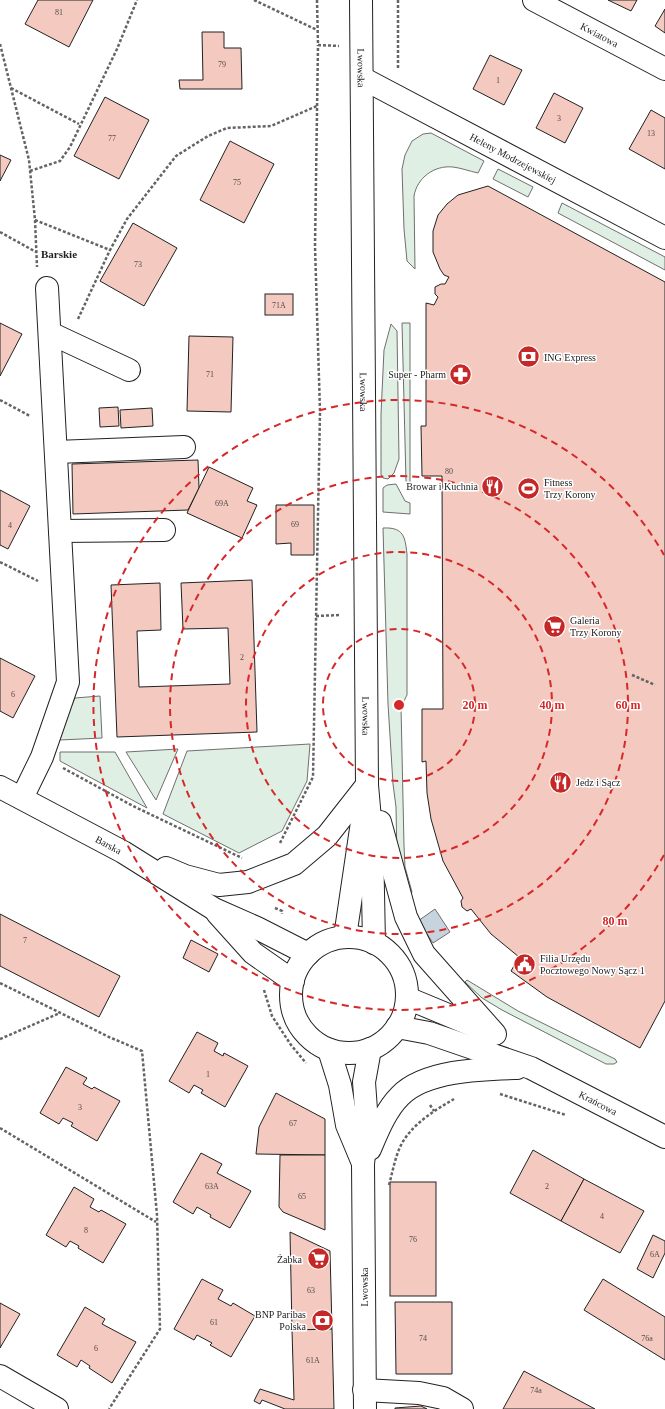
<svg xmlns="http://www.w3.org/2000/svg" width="665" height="1409" viewBox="0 0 665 1409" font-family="Georgia,serif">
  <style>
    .green { fill: #e0efe3; stroke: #6f6f6f }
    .water { fill: #c7d3dd; stroke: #6f6f6f }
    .building { fill: #f3c9c0; stroke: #222 }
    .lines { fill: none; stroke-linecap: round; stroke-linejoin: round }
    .minor-casing { stroke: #222; stroke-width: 24 }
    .path { stroke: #646464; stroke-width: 2.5; stroke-dasharray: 3 2; stroke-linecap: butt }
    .minor { stroke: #fff; stroke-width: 22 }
    .ring { fill: none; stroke: #d62828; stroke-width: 2; stroke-dasharray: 7 5 }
    .labels { text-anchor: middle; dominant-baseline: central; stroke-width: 3; stroke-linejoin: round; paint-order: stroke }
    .number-label { font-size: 8px; fill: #564c4a }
    .street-label { font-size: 10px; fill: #222; stroke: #fff }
    .poi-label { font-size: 10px; fill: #222; stroke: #fff; text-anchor: start }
    .neighbourhood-label { font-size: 11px; font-weight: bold; fill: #222; stroke: #fff }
    .centre { fill: #d62828; stroke: #fff; stroke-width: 2 }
    .ring-label { font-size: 12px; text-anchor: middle; font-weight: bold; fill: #d62828; stroke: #fff; stroke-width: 3; stroke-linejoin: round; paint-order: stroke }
  </style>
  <rect width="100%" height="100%" fill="#fff"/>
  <g class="green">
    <path d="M 431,133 L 484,161 L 478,173 C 469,171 461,168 453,167 C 434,165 417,178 414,196 L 415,269 L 407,261 L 404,229 L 402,169 L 405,155 L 412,141 L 423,134 Z"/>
    <path d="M 498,169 L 533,187 L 528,197 L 493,179 Z"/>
    <path d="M 562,203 L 665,257 L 665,270 L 558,213 Z"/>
    <path d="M 402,323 L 410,323 L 410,486 L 406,481 Z"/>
    <path d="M 391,324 L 397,331 L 399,459 L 394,473 L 388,479 L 383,478 L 381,475 L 381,414 L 384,350 Z"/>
    <path d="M 396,484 L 405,501 L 410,503 L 410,514 L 383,512 L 383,488 L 387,485 Z"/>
    <path d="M 383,528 C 404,527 405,537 407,554 L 407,695 L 401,707 L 404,846 L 405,867 L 412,892 L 410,895 L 397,861 L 396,807 L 393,784 L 388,704 Z"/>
    <path d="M 100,696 L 102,738 L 60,740 L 56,737 L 75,698 Z"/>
    <path d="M 310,744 L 307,781 L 282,831 L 239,853 L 163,814 L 187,751 Z"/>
    <path d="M 178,749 L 156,800 L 126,752 Z"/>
    <path d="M 60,752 L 115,752 L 147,808 L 60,761 Z"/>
    <path d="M 467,980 L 518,1011 L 615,1059 L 617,1062 L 614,1064 L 606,1064 L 502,1010 L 482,998 L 465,982 Z"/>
  </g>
  <path class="water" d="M 435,909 L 450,932 L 433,943 L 418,921 Z"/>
  <g class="building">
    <path d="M 38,0 L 93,0 L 69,47 L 25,24 Z"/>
    <path d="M 608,0 L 637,0 L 631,11 Z"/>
    <path d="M 665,9 L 665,33 L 655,26 Z"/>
    <path d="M 202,32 L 224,32 L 224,48 L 241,48 L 242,89 L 180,89 L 179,80 L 203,80 Z"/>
    <path d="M 490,55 L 522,70 L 504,105 L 473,89 Z"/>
    <path d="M 554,93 L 583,108 L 565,143 L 536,128 Z"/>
    <path d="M 105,97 L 149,120 L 119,179 L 74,156 Z"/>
    <path d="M 651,110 L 665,118 L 665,169 L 629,149 Z"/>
    <path d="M 230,141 L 274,164 L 244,223 L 200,200 Z"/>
    <path d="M 0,155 L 11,160 L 0,181 Z"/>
    <path d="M 488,186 L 665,282 L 665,1001 L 640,1048 L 547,997 L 511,971 L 519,957 L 491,934 L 471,909 L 467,911 L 462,907 L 461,901 L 463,898 L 443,861 L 431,819 L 427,793 L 426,761 L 422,762 L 422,709 L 443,709 L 442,476 L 422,476 L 421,426 L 426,426 L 426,303 L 434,305 L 438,297 L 435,294 L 435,287 L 441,284 L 445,284 L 449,277 L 444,275 L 440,269 L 433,252 L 433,231 L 438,215 L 447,204 L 458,195 Z"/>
    <path d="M 133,223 L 177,248 L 144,306 L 100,281 Z"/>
    <rect x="265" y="294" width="28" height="21"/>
    <path d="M 0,323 L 22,334 L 0,376 Z"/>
    <path d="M 189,336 L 233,337 L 231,412 L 187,411 Z"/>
    <path d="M 118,407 L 119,426 L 100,427 L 99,408 Z"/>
    <path d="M 152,408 L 153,426 L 121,428 L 120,410 Z"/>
    <path d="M 198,460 L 199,488 L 188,510 L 73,514 L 72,464 Z"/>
    <path d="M 209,467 L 253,488 L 247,501 L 257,505 L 242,538 L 187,513 Z"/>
    <path d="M 0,490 L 30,506 L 8,549 L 0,545 Z"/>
    <path d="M 276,505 L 314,505 L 314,555 L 291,555 L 291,543 L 276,544 Z"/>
    <path d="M 252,580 L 257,732 L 117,737 L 111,585 L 160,583 L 161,630 L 137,631 L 139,687 L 230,684 L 228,628 L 183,629 L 181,583 Z"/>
    <path d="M 0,658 L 35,676 L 13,718 L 0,711 Z"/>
    <path d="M 0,914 L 120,976 L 99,1017 L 0,966 Z"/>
    <path d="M 191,940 L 218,954 L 209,972 L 183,958 Z"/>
    <path d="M 197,1032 L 218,1043 L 214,1051 L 223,1056 L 224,1053 L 248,1066 L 225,1107 L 201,1093 L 203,1090 L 194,1085 L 189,1093 L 169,1081 Z"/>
    <path d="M 66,1067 L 87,1078 L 83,1084 L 92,1089 L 94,1087 L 120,1101 L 97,1141 L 71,1126 L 73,1123 L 63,1118 L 59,1124 L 40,1113 Z"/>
    <path d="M 276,1093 L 325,1119 L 325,1155 L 256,1154 L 259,1127 Z"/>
    <path d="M 533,1150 L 584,1179 L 561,1221 L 510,1193 Z"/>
    <path d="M 201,1153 L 222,1164 L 217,1173 L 251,1191 L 230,1228 L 210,1217 L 211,1215 L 197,1207 L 193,1214 L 173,1202 Z"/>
    <path d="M 280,1155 L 325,1155 L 325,1230 L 283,1212 L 279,1207 Z"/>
    <path d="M 584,1179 L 644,1211 L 620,1253 L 561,1221 Z"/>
    <rect x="390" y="1182" width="46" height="114"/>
    <path d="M 74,1187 L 94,1199 L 90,1207 L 99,1212 L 101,1210 L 126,1224 L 103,1263 L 78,1248 L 79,1246 L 70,1241 L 66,1247 L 46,1235 Z"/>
    <path d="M 290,1232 L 330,1251 L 332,1329 L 292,1330 Z"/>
    <path d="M 653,1235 L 665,1241 L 665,1253 L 653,1278 L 637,1269 Z"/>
    <path d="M 202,1279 L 223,1290 L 218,1299 L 231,1306 L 233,1303 L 255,1316 L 231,1357 L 210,1345 L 212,1343 L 197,1335 L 194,1340 L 174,1329 Z"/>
    <path d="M 603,1279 L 665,1317 L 665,1360 L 584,1310 Z"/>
    <path d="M 395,1302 L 452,1302 L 452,1374 L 396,1374 Z"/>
    <path d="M 0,1303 L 20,1314 L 0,1348 Z"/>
    <path d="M 85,1307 L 105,1319 L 102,1324 L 136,1342 L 112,1383 L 89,1368 L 90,1366 L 81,1360 L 77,1367 L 57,1355 Z"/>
    <path d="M 332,1329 L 334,1409 L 285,1409 L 262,1400 L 260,1404 L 254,1401 L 260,1389 L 294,1400 L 292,1330 Z"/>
    <path d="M 524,1371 L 595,1409 L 503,1409 Z"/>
    <path d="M 421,1406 L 427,1409 L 395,1409 L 395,1408 Z"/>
  </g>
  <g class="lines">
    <defs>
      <g id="minor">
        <path id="s1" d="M 361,0 L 367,785 L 372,842 L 374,943"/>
        <path id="s2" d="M 534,0 L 665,69"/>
        <path id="s3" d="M 362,78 L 665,238"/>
        <path d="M 50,333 L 129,370"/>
        <path d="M 56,452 L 184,447"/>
        <path d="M 60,531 L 164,530"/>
        <path id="s4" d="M 0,787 L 123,852 L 214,909 L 257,928 L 308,954"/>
        <path d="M 22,798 L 42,757 L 68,682 L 47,288"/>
        <path d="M 380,822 L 406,917 L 424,954 L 495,1034"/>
        <path d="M 166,868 L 185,876 L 219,885 L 248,882 L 294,864 L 327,836 L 367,785"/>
        <path d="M 217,913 L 253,953 L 293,981"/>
        <path d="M 345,937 L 362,822"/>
        <circle cx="349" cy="995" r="58"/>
        <path d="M 407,998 L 489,1032"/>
        <path id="s5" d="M 397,1027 L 429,1033 L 531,1068 L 665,1137"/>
        <path d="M 329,1050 L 340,1085 L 347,1125 L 362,1161"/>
        <path d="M 370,1149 C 378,1130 386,1110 400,1096 C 425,1070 483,1069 517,1068"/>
        <path d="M 0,1376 L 57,1409"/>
        <path d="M 364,1390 L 419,1393 L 443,1398 L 462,1409"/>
        <path d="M 365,1409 L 363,1164 L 367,1124 L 364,1082 L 370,1049"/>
      </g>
    </defs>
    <use href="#minor" class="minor-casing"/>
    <g class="path">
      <path d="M 254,0 L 317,30"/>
      <path d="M 317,0 L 318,45 L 339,46"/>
      <path d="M 0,44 L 29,160 L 35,220 L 37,267"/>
      <path d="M 398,68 L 398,0"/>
      <path d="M 11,88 L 79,124"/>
      <path d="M 30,171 L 60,161 L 70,147 L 117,49 L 137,0"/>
      <path d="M 35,220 L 110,250 L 127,219 L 176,156 L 208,136 L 227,128 L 271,126 L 317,106"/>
      <path d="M 0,232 L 36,252"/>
      <path d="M 78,319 L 110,250"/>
      <path d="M 0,400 L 30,416"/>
      <path d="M 0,562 L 38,581"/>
      <path d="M 316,616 L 341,615"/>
      <path d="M 632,675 L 655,685"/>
      <path d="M 63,768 L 133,806 L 242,858"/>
      <path d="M 280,843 L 313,777 L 320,411 L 315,246 L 318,45"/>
      <path d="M 275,908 L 282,911 L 282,914"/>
      <path d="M 0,983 L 109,1037 L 142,1051 L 157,1215 L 160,1329 L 109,1409"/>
      <path d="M 264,990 L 272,1016 L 291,1045 L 306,1063"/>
      <path d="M 0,1039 L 60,1013"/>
      <path d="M 500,1094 L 566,1115"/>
      <path d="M 430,1105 L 434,1111"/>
      <path d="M 0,1128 L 156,1222"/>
      <path d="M 389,1185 C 392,1174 394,1163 398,1152 C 407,1127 432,1112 454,1099"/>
    </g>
    <use href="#minor" class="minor"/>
  </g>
  <g class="ring">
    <circle cx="399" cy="705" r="76"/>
    <circle cx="399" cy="705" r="153"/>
    <circle cx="399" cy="705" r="229"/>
    <path d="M664 855A305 305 0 1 1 664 555"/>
  </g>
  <defs>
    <symbol id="bank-disc" viewBox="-11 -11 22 22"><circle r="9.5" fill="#c62828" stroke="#fff"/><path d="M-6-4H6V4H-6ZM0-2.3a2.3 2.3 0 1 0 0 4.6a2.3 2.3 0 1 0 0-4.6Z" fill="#fff"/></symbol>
    <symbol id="pharmacy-disc" viewBox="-11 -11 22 22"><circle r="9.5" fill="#c62828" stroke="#fff"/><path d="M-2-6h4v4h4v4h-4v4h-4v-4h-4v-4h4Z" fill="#fff"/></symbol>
    <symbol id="restaurant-disc" viewBox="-11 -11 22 22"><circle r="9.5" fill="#c62828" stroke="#fff"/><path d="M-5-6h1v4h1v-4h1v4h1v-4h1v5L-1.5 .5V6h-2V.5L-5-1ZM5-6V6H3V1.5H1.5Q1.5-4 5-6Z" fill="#fff"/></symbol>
    <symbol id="stadium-disc" viewBox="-11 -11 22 22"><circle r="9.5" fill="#c62828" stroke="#fff"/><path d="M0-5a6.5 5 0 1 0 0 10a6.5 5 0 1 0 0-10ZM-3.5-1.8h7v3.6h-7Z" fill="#fff"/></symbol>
    <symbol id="supermarket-disc" viewBox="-11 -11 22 22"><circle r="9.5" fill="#c62828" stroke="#fff"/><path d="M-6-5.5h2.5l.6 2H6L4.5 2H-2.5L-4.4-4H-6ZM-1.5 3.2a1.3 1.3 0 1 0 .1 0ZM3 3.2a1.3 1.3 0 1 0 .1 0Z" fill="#fff"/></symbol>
    <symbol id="civic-disc" viewBox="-11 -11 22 22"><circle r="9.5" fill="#c62828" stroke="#fff"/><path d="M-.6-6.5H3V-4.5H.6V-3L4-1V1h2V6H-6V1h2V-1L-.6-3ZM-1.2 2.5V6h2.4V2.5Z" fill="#fff"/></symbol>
  </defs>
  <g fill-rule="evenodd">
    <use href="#bank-disc" x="516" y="344" width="25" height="25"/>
    <use href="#pharmacy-disc" x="448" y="362" width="25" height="25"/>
    <use href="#restaurant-disc" x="480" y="474" width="25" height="25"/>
    <use href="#stadium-disc" x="516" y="476" width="25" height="25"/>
    <use href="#supermarket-disc" x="542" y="614" width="25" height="25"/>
    <use href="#restaurant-disc" x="548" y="770" width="25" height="25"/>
    <use href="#civic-disc" x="512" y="952" width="25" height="25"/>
    <use href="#supermarket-disc" x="306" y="1246" width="25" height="25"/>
    <use href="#bank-disc" x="310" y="1308" width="25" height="25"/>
  </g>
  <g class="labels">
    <g class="number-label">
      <text x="59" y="12">81</text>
      <text x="222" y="64">79</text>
      <text x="498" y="80">1</text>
      <text x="559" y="118">3</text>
      <text x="651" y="133">13</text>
      <text x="112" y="138">77</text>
      <text x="237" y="182">75</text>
      <text x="138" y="264">73</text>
      <text x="279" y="305">71A</text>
      <text x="210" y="374">71</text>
      <text x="449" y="471">80</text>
      <text x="222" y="503">69A</text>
      <text x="295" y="524">69</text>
      <text x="10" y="525">4</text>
      <text x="242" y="657">2</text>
      <text x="13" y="694">6</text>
      <text x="25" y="940">7</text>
      <text x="208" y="1074">1</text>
      <text x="80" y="1107">3</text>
      <text x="293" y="1123">67</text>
      <text x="212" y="1186">63A</text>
      <text x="547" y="1186">2</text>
      <text x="302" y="1196">65</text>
      <text x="602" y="1216">4</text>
      <text x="86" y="1230">8</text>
      <text x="413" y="1239">76</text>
      <text x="655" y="1254">6A</text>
      <text x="311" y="1290">63</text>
      <text x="214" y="1322">61</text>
      <text x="423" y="1338">74</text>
      <text x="647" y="1338">76a</text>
      <text x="96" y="1348">6</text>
      <text x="313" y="1360">61A</text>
      <text x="536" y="1390">74a</text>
    </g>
    <g class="street-label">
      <text stroke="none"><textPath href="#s2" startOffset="74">Kwiatowa</textPath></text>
      <text stroke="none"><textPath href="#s1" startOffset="68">Lwowska</textPath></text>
      <text stroke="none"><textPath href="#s3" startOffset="171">Heleny Modrzejewskiej</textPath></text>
      <text stroke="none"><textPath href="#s1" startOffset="392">Lwowska</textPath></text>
      <text stroke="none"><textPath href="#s1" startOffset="716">Lwowska</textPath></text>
      <text stroke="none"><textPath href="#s4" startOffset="123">Barska</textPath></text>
      <text stroke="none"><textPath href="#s5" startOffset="216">Krańcowa</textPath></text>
      <text transform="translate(364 1287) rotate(-90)">Lwowska</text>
    </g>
    <g class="poi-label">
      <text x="544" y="357">ING Express</text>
      <text x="446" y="374" text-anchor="end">Super - Pharm</text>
      <text x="544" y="482">Fitness<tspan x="544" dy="12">Trzy Korony</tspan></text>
      <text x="478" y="486" text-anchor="end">Browar i Kuchnia</text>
      <text x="570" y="620">Galeria<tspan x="570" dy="12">Trzy Korony</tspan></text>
      <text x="576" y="782">Jedz i Sącz</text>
      <text x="540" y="958">Filia Urzędu<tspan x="540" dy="12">Pocztowego Nowy Sącz 1</tspan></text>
      <text x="302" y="1259" text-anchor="end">Żabka</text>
      <text x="306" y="1314" text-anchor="end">BNP Paribas<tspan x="306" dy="12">Polska</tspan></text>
    </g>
    <g class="neighbourhood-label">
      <text x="59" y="254">Barskie</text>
    </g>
  </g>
  <circle cx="399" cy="705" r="6" class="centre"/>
  <g class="ring-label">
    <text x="475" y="709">20 m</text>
    <text x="552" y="709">40 m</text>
    <text x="628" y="709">60 m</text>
    <text x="615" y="925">80 m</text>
  </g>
</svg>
